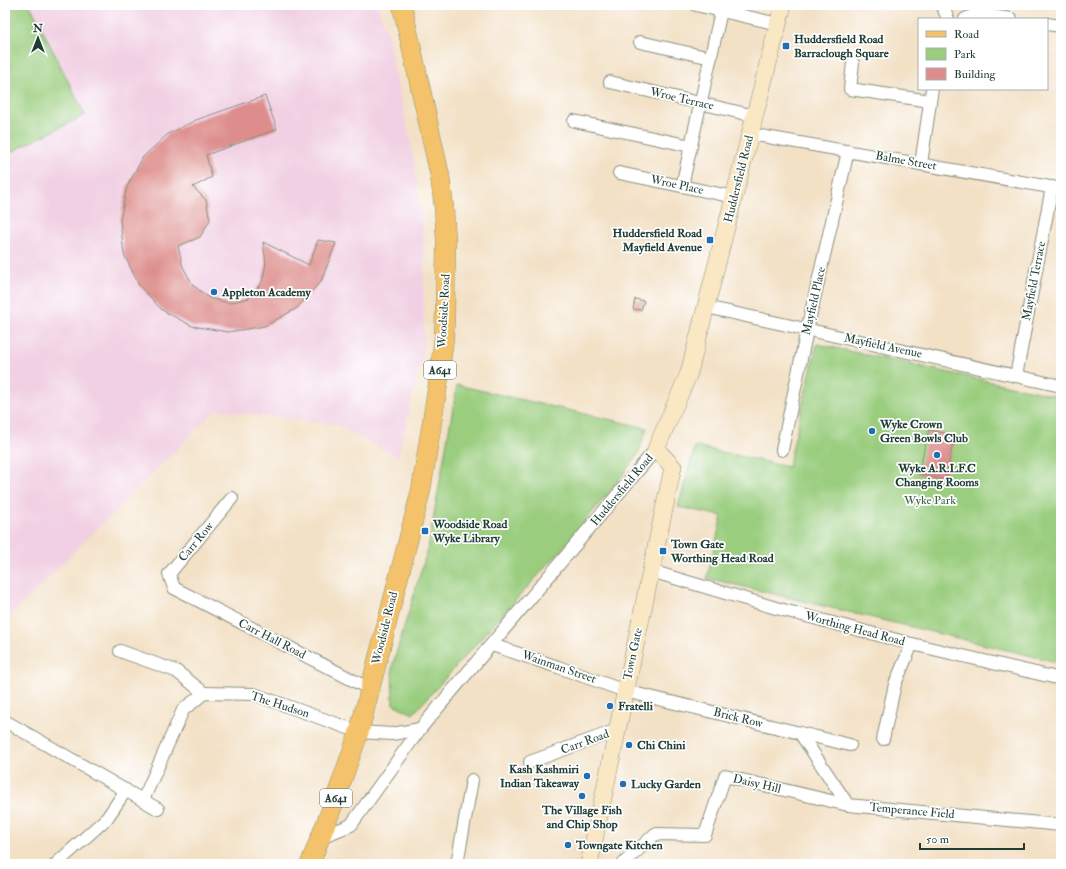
<svg xmlns="http://www.w3.org/2000/svg" width="1066" height="869" viewBox="0 0 1066 869" font-family="'IM FELL Double Pica',serif">
  <style>
    .built { fill: #f1d0e3 }
    .green { fill: #9acd7e; stroke: #5c8559 }
    .building { fill: #dd8d8b }
    .lines { fill: none; stroke-linecap: round; stroke-linejoin: round }
    .street-casing { stroke: #898f7d; stroke-width: 14 }
    .secondary-casing { stroke: #898f7d; stroke-width: 18 }
    .primary-casing { stroke: #898f7d; stroke-width: 20 }
    .street { stroke: #fff; stroke-width: 12 }
    .secondary { stroke: #fae7c3; stroke-width: 17 }
    .primary { stroke: #f3c26a; stroke-width: 19 }
    .poi-dot { fill: #1f6fb2; stroke: #fff; stroke-width: 1.5 }
    .labels { text-anchor: middle; dominant-baseline: central; stroke-width: 3.5; stroke-linejoin: round; paint-order: stroke }
    .shield { fill: #fff; stroke: #627771; stroke-width: 1 }
    .shield-label { font-size: 11px; font-weight: bold; fill: #1f3d34 }
    .poi-label { font-size: 12px; font-weight: bold; fill: #1f3d34; stroke: #fff; text-anchor: start }
    .street-label { font-size: 12px; fill: #1f3d34; stroke: #fff }
    .park-label { font-size: 12px; fill: #3e6146; stroke: #fff }
  </style>
  <rect width="100%" height="100%" fill="#fff"/>
  <filter id="ink" filterUnits="userSpaceOnUse"><feTurbulence type="fractalNoise" baseFrequency=".025" numOctaves="2"/><feDisplacementMap in="SourceGraphic" scale="8" xChannelSelector="R" yChannelSelector="G"/><feConvolveMatrix kernelMatrix="1 2 1 2 8 2 1 2 1" color-interpolation-filters="sRGB"/></filter>
  <filter id="wash" filterUnits="userSpaceOnUse"><feTurbulence type="fractalNoise" baseFrequency=".012" numOctaves="4" result="noise"/><feDisplacementMap in="SourceGraphic" scale="16" xChannelSelector="R" yChannelSelector="G"/><feGaussianBlur stdDeviation="0.9" result="paint"/><feColorMatrix in="noise" values="0 0 0 0 0 0 0 0 0 0 0 0 0 0 0 0 0 1.4 0 .05"/><feComposite in="paint" operator="in"/></filter>
  <g filter="url(#wash)">
    <rect width="100%" height="100%" fill="#f3e1c6"/>
    <path class="built" d="M 5,5 L 377,5 L 388,36 L 395,73 L 411,142 L 424,235 L 424,348 L 398,457 L 338,425 L 216,410 L 5,621 Z"/>
    <g class="green">
      <path d="M 12,5 L 30,5 L 85,115 L 5,155 L 5,8 Z"/>
      <path d="M 817,344 L 1061,397 L 1061,663 L 707,578 L 722,516 L 678,507 L 695,446 L 788,467 Z"/>
      <path d="M 457,385 L 647,428 L 638,454 L 618,481 L 561,550 L 413,714 L 393,704 L 392,667 L 428,548 Z"/>
    </g>
    <g id="blocks">
      <g class="building">
        <path d="M 265,96 L 277,129 L 206,155 L 212,177 L 193,187 L 206,200 L 210,220 L 200,237 L 178,246 L 183,267 L 193,285 L 209,298 L 229,303 L 249,298 L 262,282 L 266,264 L 263,242 L 309,265 L 318,240 L 336,243 L 321,281 L 297,308 L 265,326 L 228,332 L 192,326 L 162,310 L 139,285 L 124,254 L 120,220 L 127,187 L 143,157 L 168,134 L 196,120 Z"/>
        <path d="M 635,299 L 644,301 L 641,310 L 633,309 Z"/>
        <path d="M 929,430 L 955,435 L 945,480 L 918,474 Z"/>
      </g>
    </g>
  </g>
  <g filter="url(#ink)">
    <use href="#blocks" fill-opacity="0" stroke="#898f7d" stroke-width="1"/>
    <g class="lines">
      <defs>
        <g id="street">
          <path d="M 696,5 L 778,24"/>
          <path d="M 942,5 L 948,19"/>
          <path d="M 965,19 L 977,14 L 1011,19"/>
          <path d="M 1047,24 L 1061,26"/>
          <path d="M 640,42 L 711,58"/>
          <path d="M 853,63 L 850,89 L 930,101"/>
          <path d="M 610,82 L 755,116"/>
          <path d="M 574,121 L 691,146"/>
          <path d="M 750,134 L 1061,189"/>
          <path d="M 921,164 L 932,89"/>
          <path d="M 619,173 L 734,197"/>
          <path d="M 682,186 L 721,11"/>
          <path d="M 706,307 L 1061,386"/>
          <path d="M 1016,376 L 1052,187"/>
          <path d="M 782,450 L 807,330 L 848,151"/>
          <path d="M 232,498 L 169,574 L 174,588 L 370,689"/>
          <path d="M 651,571 L 776,608 L 829,622 L 912,644 L 1061,679"/>
          <path d="M 492,645 L 558,667 L 625,691 L 850,745"/>
          <path d="M 120,651 L 176,671 L 204,693"/>
          <path d="M 5,721 L 158,809"/>
          <path d="M 800,733 L 848,805 L 1061,825"/>
          <path d="M 883,739 L 895,684 L 912,644"/>
          <path d="M 530,762 L 617,730"/>
          <path d="M 143,800 L 183,710 L 204,693 L 254,694 L 359,732 L 392,734 L 420,729 L 656,449"/>
          <path d="M 321,837 L 351,825 L 420,729"/>
          <path d="M 56,864 L 107,818 L 126,790"/>
          <path d="M 457,864 L 472,780"/>
          <path d="M 623,864 L 655,834 L 705,835 L 725,776 L 848,805"/>
        </g>
        <path id="secondary" d="M 589,864 L 673,467 L 656,449 L 689,373 L 783,5"/>
        <path id="primary" d="M 310,864 L 335,800 L 359,732 L 421,490 L 439,378 L 444,337 L 445,314 L 446,241 L 444,208 L 440,176 L 402,5"/>
      </defs>
      <use href="#street" class="street-casing"/>
      <use href="#secondary" class="secondary-casing"/>
      <use href="#primary" class="primary-casing"/>
      <use href="#street" class="street"/>
      <use href="#secondary" class="secondary"/>
      <use href="#primary" class="primary"/>
    </g>
  </g>
  <g class="poi-dot">
    <rect x="782" y="42" width="8" height="8" rx="2"/>
    <rect x="706" y="236" width="8" height="8" rx="2"/>
    <circle cx="214" cy="292" r="4"/>
    <circle cx="872" cy="431" r="4"/>
    <circle cx="937" cy="455" r="4"/>
    <rect x="421" y="527" width="8" height="8" rx="2"/>
    <rect x="659" y="547" width="8" height="8" rx="2"/>
    <circle cx="610" cy="706" r="4"/>
    <circle cx="629" cy="745" r="4"/>
    <circle cx="587" cy="776" r="4"/>
    <circle cx="623" cy="784" r="4"/>
    <circle cx="582" cy="796" r="4"/>
    <circle cx="568" cy="845" r="4"/>
  </g>
  <g class="labels">
    <g class="shield">
      <rect x="424" y="361" width="32" height="18" rx="3"/>
      <rect x="320" y="789" width="32" height="18" rx="3"/>
    </g>
    <g class="shield-label">
      <text x="440" y="370">A641</text>
      <text x="336" y="798">A641</text>
    </g>
    <g class="poi-label">
      <text x="794" y="39">Huddersfield Road<tspan x="794" dy="14">Barraclough Square</tspan></text>
      <text x="702" y="233" text-anchor="end">Huddersfield Road<tspan x="702" dy="14">Mayfield Avenue</tspan></text>
      <text x="222" y="292">Appleton Academy</text>
      <text x="880" y="424">Wyke Crown<tspan x="880" dy="14">Green Bowls Club</tspan></text>
      <text x="937" y="468" text-anchor="middle">Wyke A.R.LF.C<tspan x="937" dy="14">Changing Rooms</tspan></text>
      <text x="433" y="524">Woodside Road<tspan x="433" dy="14">Wyke Library</tspan></text>
      <text x="671" y="544">Town Gate<tspan x="671" dy="14">Worthing Head Road</tspan></text>
      <text x="618" y="706">Fratelli</text>
      <text x="637" y="745">Chi Chini</text>
      <text x="579" y="769" text-anchor="end">Kash Kashmiri<tspan x="579" dy="14">Indian Takeaway</tspan></text>
      <text x="631" y="784">Lucky Garden</text>
      <text x="582" y="810" text-anchor="middle">The Village Fish<tspan x="582" dy="14">and Chip Shop</tspan></text>
      <text x="576" y="845">Towngate Kitchen</text>
    </g>
    <g class="street-label">
      <text transform="translate(682 99) rotate(13)">Wroe Terrace</text>
      <text transform="translate(906 161) rotate(10)">Balme Street</text>
      <text transform="translate(739 179) rotate(-76)">Huddersfield Road</text>
      <text transform="translate(677 185) rotate(12)">Wroe Place</text>
      <text transform="translate(1034 281) rotate(-79)">Mayfield Terrace</text>
      <text transform="translate(814 301) rotate(-77)">Mayfield Place</text>
      <text transform="translate(444 311) rotate(-87)">Woodside Road</text>
      <text transform="translate(883 346) rotate(12)">Mayfield Avenue</text>
      <text transform="translate(622 490) rotate(-50)">Huddersfield Road</text>
      <text transform="translate(196 542) rotate(-50)">Carr Row</text>
      <text transform="translate(385 628) rotate(-76)">Woodside Road</text>
      <text transform="translate(855 629) rotate(15)">Worthing Head Road</text>
      <text transform="translate(272 639) rotate(27)">Carr Hall Road</text>
      <text transform="translate(633 654) rotate(-78)">Town Gate</text>
      <text transform="translate(559 667) rotate(19)">Wainman Street</text>
      <text transform="translate(280 705) rotate(18)">The Hudson</text>
      <text transform="translate(738 718) rotate(14)">Brick Row</text>
      <text transform="translate(585 742) rotate(-20)">Carr Road</text>
      <text transform="translate(757 784) rotate(13)">Daisy Hill</text>
      <text transform="translate(912 811) rotate(5)">Temperance Field</text>
    </g>
    <g class="park-label">
      <text x="930" y="500">Wyke Park</text>
    </g>
  </g>
  <rect width="1066" height="869" fill="none" stroke="#fff" stroke-width="20"/>
  <rect x="918" y="18" width="130" height="72" fill="#ffffff" stroke="#a5b1ae"/>
  <rect x="926" y="31" width="20" height="6" fill="#f3c26a" stroke="#a5b1ae"/>
  <text x="954" y="38" font-size="12" fill="#1f3d34">Road</text>
  <rect x="926" y="48" width="20" height="12" fill="#9acd7e" stroke="#a5b1ae"/>
  <text x="954" y="58" font-size="12" fill="#1f3d34">Park</text>
  <rect x="926" y="68" width="20" height="12" fill="#dd8d8b" stroke="#a5b1ae"/>
  <text x="954" y="78" font-size="12" fill="#1f3d34">Building</text>
  <g transform="translate(38 38)" stroke="#ffffff" stroke-width="3" paint-order="stroke">
  <path d="M0-3L7 15L0 10L-7 15Z" fill="#1f3d34"/>
  <text y="-6" font-size="11" font-weight="bold" text-anchor="middle" fill="#1f3d34">N</text>
  </g>
  <path d="M920 843v6h104v-6" fill="none" stroke="#1f3d34" stroke-width="2"/>
  <text x="926" y="843" font-size="12" fill="#1f3d34" stroke="#ffffff" stroke-width="3" paint-order="stroke">50 m</text>
</svg>
